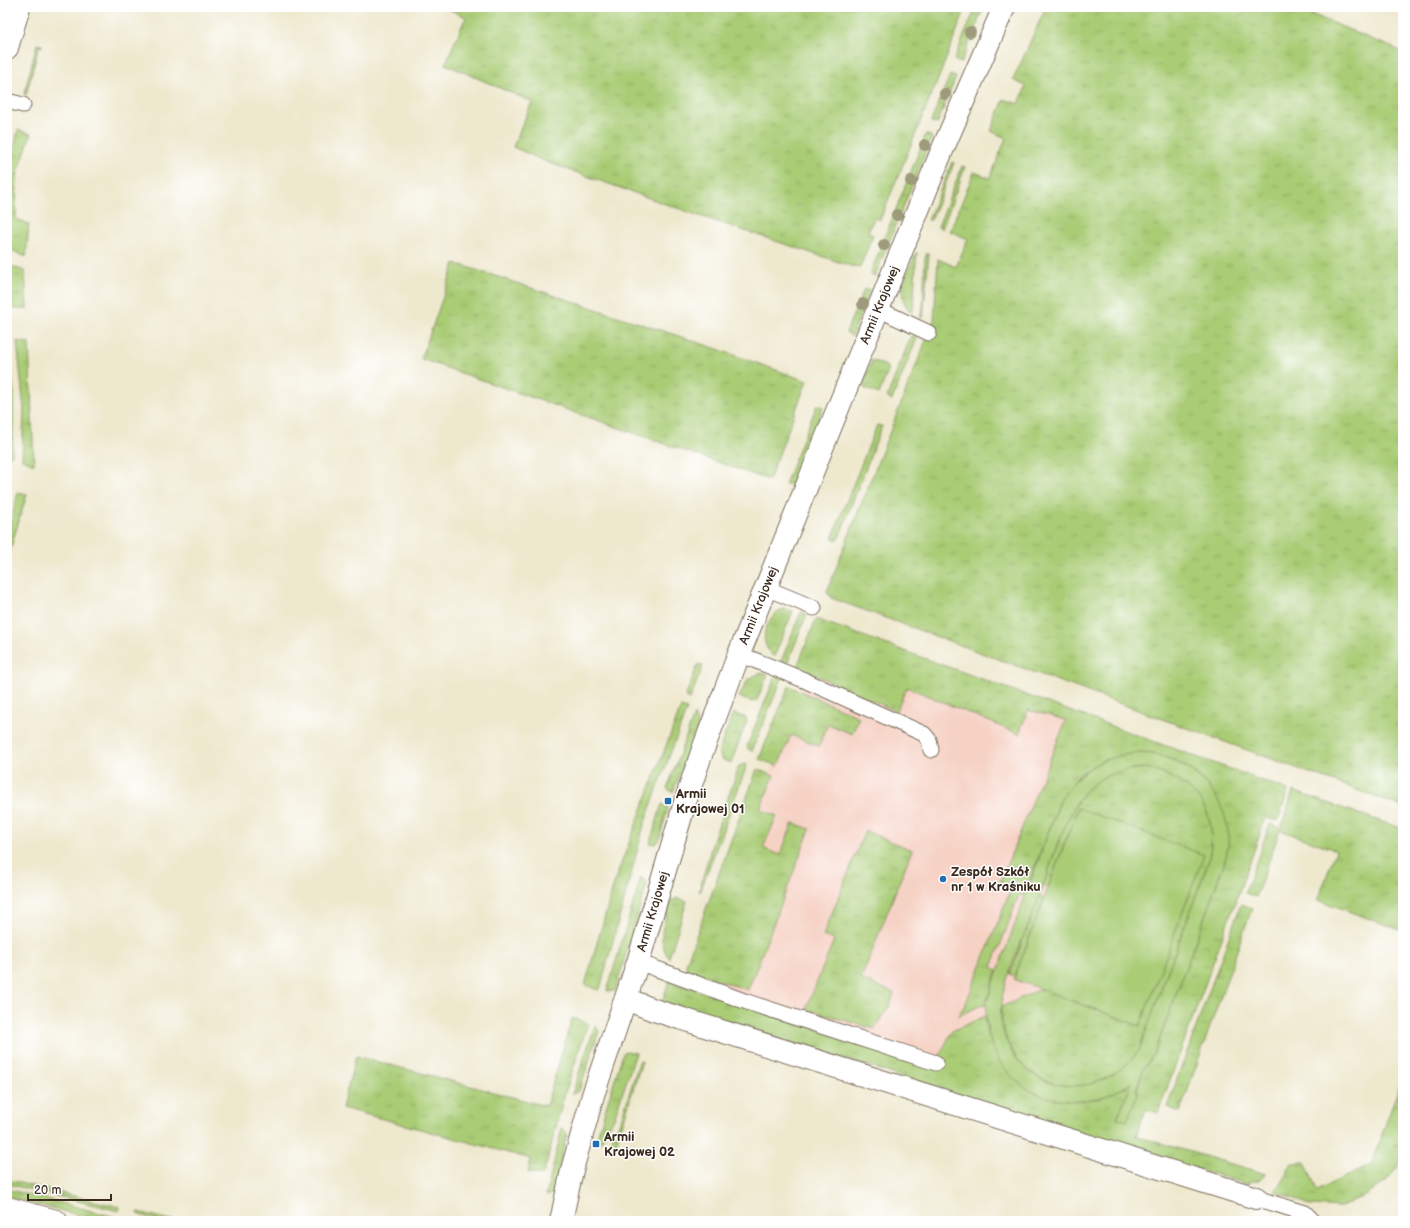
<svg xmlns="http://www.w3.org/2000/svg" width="1410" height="1228" viewBox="0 0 1410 1228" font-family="'Balsamiq Sans',sans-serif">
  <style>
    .built { fill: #f6d2c4 }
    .grass { fill: url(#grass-tufts); stroke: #727b4a }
    .pitch { fill: #a9cc75; stroke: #727b4a; fill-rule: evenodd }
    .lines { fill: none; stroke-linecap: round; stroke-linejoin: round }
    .service-casing { stroke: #7a6c5b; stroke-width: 17 }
    .minor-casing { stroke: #7a6c5b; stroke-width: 24 }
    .tertiary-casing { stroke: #7a6c5b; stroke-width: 24 }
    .service { stroke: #fff; stroke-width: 15 }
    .minor { stroke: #fff; stroke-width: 22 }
    .tertiary { stroke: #fff; stroke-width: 22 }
    .tree { fill: #9e9a7b }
    .poi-dot { fill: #1f6fb2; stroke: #fff; stroke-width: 1.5 }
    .labels { text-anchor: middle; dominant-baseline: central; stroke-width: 3; stroke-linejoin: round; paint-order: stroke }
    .street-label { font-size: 13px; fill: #3b2a1e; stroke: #fff }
    .poi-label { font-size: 13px; font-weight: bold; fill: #3b2a1e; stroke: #fff; text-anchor: start }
  </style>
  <defs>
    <pattern id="grass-tufts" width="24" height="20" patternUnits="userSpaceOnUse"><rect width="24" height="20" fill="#a9cc75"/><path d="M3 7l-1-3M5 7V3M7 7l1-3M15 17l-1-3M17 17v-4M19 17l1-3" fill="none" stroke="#92af65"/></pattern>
  </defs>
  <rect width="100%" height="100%" fill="#fff"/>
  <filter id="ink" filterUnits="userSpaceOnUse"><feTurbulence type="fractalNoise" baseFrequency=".025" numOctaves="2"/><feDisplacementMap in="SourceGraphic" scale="8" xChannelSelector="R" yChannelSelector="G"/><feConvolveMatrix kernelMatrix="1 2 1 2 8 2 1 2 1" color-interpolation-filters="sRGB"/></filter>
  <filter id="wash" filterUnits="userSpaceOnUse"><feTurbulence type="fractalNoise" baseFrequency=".012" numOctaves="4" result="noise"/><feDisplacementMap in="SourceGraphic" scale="16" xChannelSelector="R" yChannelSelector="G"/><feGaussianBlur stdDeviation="0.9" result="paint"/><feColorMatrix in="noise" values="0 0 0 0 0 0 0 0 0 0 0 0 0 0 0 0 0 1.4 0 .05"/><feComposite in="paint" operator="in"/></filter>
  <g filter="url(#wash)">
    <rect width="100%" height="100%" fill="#eee8cd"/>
    <path class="built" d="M 825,623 L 1071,711 L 1257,813 L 1136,1136 L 685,981 L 769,774 Z"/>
    <g class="grass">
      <path d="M 444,7 L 966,7 L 941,72 L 880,220 L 874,218 L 868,233 L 873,235 L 860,267 L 851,266 L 694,214 L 544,161 L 513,147 L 532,102 L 445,64 L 466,17 Z"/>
      <path d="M 976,7 L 984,7 L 961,63 L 954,60 Z"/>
      <path d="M 1046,7 L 1294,7 L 1403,52 L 1403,807 L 831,598 L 827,591 L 934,320 L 938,259 L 956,267 L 968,239 L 950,231 L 974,172 L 990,178 L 1006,138 L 991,131 L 1004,99 L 1019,104 L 1026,86 L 1013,80 Z"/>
      <path d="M 37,44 L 42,45 L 42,47 L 39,46 L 26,95 L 24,94 Z"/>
      <path d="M 950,75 L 956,77 L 937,124 L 931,122 Z"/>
      <path d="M 18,130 L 31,134 L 17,176 L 16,219 L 29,224 L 26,257 L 7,248 L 8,177 Z"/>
      <path d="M 926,134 L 932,137 L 875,276 L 870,274 Z"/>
      <path d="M 952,162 L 954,163 L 931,220 L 928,220 Z"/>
      <path d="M 962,166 L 965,167 L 942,229 L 938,227 Z"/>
      <path d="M 917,252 L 913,308 L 912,313 C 892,294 907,273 917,252 Z"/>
      <path d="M 927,253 L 929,254 L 923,318 L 920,317 L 923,308 L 925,258 Z"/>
      <path d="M 455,263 L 703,344 L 807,381 L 769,480 L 421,359 Z"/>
      <path d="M 7,265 L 25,271 L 27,309 L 12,309 Z"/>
      <path d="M 864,289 L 870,291 L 852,336 L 846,332 Z"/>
      <path d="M 911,336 L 917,338 L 892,400 L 887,397 Z"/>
      <path d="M 17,341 L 29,343 L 34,464 L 22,459 L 24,410 Z"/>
      <path d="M 7,345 L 14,394 L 12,455 L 10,456 L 8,454 L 10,420 Z"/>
      <path d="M 872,360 L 886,366 L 888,371 L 879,394 L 864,388 L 863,385 Z"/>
      <path d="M 817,405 L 823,407 L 792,484 L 785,484 Z"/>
      <path d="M 877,425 L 882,426 L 838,540 L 832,538 Z"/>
      <path d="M 18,492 L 27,494 L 7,560 L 7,537 Z"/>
      <path d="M 784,609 L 793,611 L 774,657 C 757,643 764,617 784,609 Z"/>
      <path d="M 801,612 L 807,614 L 787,664 L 781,661 Z"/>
      <path d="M 816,619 L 1288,790 L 1278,821 L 1266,818 L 1158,1113 L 1146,1109 L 1136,1136 L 1266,1174 L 1260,1180 L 1246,1184 L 662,1002 L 669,981 L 934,1067 L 952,1031 L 985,1016 L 987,1031 L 992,1046 L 1000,1062 L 1010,1074 L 1024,1086 L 1041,1095 L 1098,1099 L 1126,1087 L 1132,1081 L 1117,1118 L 1127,1120 L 1143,1070 L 1154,1054 L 1225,861 L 1204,781 L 1193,771 L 1177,761 L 1151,753 L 1104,760 L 1091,767 L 1080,774 L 1060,801 L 1024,896 L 1019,895 L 992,967 L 997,970 L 986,1003 L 958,1016 L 966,1003 L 1011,889 L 999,884 L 1066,720 L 1028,710 L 1019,734 L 907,687 L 896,711 L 797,667 Z"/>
      <path d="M 698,664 L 703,666 L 690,699 L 685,697 Z"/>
      <path d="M 760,673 L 768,674 L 757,700 L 751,702 L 739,697 L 748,679 Z"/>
      <path d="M 776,675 L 782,678 L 752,751 L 748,749 L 747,746 Z"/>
      <path d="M 789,686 L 859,717 L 852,734 L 828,724 L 819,746 L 791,735 L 778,766 L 759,759 Z"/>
      <path d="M 681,707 L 687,709 L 645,822 L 600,989 L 598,990 L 585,985 L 616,877 Z"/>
      <path d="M 733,713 L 746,718 L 747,721 L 731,763 L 721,759 L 719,750 Z"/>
      <path d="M 694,715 L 698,725 L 673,792 L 667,789 Z"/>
      <path d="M 745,764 L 747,765 L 700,892 L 699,891 L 713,841 L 739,766 Z"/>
      <path d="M 1146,768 C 1196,782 1221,810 1208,863 L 1139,1050 C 1093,1115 1001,1088 1001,1007 L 1041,989 L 1140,1026 L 1078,808 L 1048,888 L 1043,886 C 1058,847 1069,789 1113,772 C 1123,769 1135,769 1146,768 Z"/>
      <path d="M 757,769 L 774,776 L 760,809 L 777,816 L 763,848 L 780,855 L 793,823 L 810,829 L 748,990 L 690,971 L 686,967 L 686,964 Z"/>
      <path d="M 1293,791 L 1403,829 L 1403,931 L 1318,900 L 1336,850 L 1280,830 L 1256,897 L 1245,893 L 1270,824 L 1281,828 Z"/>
      <path d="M 662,804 L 668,807 L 659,841 L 655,844 L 650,843 Z"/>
      <path d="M 865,831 L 912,850 L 861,979 L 894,993 L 890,1005 L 874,1029 L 806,1009 L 834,940 L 823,936 Z"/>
      <path d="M 641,877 L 647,884 L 615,991 L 607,991 Z"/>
      <path d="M 1039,897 L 1044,898 L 1015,976 L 1010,974 Z"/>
      <path d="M 677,898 L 687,901 L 669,958 C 655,938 665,922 671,901 Z"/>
      <path d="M 1241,904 L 1252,908 L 1180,1112 L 1167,1107 Z"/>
      <path d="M 572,1018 L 588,1023 L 565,1093 L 544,1172 L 540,1175 L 528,1172 L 531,1159 L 342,1108 L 356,1056 L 546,1106 Z"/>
      <path d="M 595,1025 L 599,1031 L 579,1091 L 572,1094 Z"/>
      <path d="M 626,1051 L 636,1053 L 614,1118 L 600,1143 L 596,1140 L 623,1053 Z"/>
      <path d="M 642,1061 L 615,1148 L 607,1146 L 621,1120 L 639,1062 Z"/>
      <path d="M 1403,1076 L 1403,1149 L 1397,1168 L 1385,1182 L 1361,1198 L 1339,1208 L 1311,1206 L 1275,1191 L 1284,1180 L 1288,1167 L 1292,1163 L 1305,1162 L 1317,1190 L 1371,1165 Z"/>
      <path d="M 562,1128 L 567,1133 L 553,1194 L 546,1196 Z"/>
      <path d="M 7,1180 L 120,1207 L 119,1211 L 7,1184 Z"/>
      <path d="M 7,1189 L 119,1218 L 115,1221 L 103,1221 L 7,1197 Z"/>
      <path d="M 138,1212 L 176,1221 L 160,1221 L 139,1215 Z"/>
    </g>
    <g class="pitch">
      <path d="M 1142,753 C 1188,756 1232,796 1228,845 C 1227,857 1222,869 1218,880 L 1154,1054 L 1143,1070 L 1136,1090 L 1138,1091 L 1127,1121 L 1117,1118 L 1132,1082 C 1091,1112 1028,1107 1000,1062 C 989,1044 985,1024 986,1003 L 1060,801 C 1080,768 1104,755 1142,753 ZM 1146,768 C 1196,782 1221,810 1208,863 L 1139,1050 C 1097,1109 1009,1093 1001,1018 C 1000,1010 1001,1002 1003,994 C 1011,961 1027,930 1039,898 C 1049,870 1065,814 1084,793 C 1101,774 1122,769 1146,768 Z"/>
      <path d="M 1078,808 L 1204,855 L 1140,1026 L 1014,979 Z"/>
    </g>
  </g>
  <g filter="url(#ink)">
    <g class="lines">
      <defs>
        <g id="service">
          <path d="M 7,101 L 23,105"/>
          <path d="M 878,309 L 929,333"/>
          <path d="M 766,588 L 814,608"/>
          <path d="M 739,654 L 804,680 L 924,734 L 929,740 L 931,750"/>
          <path d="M 638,962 L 747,1002 L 936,1063"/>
          <path d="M 1256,1198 L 1305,1213 L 1313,1221"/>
        </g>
        <g id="minor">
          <path d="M 626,999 L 654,1010 L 1256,1198"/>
          <path d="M 7,1208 L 56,1221"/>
          <path id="s1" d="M 561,1221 L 572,1170 L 593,1095 L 638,962 L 686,799 L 702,752 L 739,654 L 941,153 L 1004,7"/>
        </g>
        <path id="tertiary" d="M 7,48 L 19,7"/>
      </defs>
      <use href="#service" class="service-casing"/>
      <use href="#minor" class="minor-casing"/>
      <use href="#tertiary" class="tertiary-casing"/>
      <use href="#service" class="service"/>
      <use href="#minor" class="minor"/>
      <use href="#tertiary" class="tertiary"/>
    </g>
    <g class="tree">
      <circle cx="970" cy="32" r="6"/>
      <circle cx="945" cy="94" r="6"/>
      <circle cx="925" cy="145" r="6"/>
      <circle cx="911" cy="181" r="6"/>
      <circle cx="897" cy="215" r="6"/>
      <circle cx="884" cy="245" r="6"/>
      <circle cx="863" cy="304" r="6"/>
    </g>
  </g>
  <g class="poi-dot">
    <rect x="664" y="797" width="8" height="8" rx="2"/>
    <circle cx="943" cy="879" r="4"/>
    <rect x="592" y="1140" width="8" height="8" rx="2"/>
  </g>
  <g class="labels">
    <g class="street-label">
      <text stroke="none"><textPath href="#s1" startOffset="971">Armii Krajowej</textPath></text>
      <text stroke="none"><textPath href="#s1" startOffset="647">Armii Krajowej</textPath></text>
      <text stroke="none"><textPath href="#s1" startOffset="323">Armii Krajowej</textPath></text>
    </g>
    <g class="poi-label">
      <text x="676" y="794">Armii<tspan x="676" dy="15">Krajowej 01</tspan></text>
      <text x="951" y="872">Zespół Szkół<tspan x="951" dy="15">nr 1 w Kraśniku</tspan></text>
      <text x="604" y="1137">Armii<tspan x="604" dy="15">Krajowej 02</tspan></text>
    </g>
  </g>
  <rect width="1410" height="1228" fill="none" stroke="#fff" stroke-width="24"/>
  <path d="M28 1194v6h83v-6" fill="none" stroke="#3b2a1e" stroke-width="2"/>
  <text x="34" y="1194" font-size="12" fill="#3b2a1e" stroke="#ffffff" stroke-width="3" paint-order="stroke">20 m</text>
</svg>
